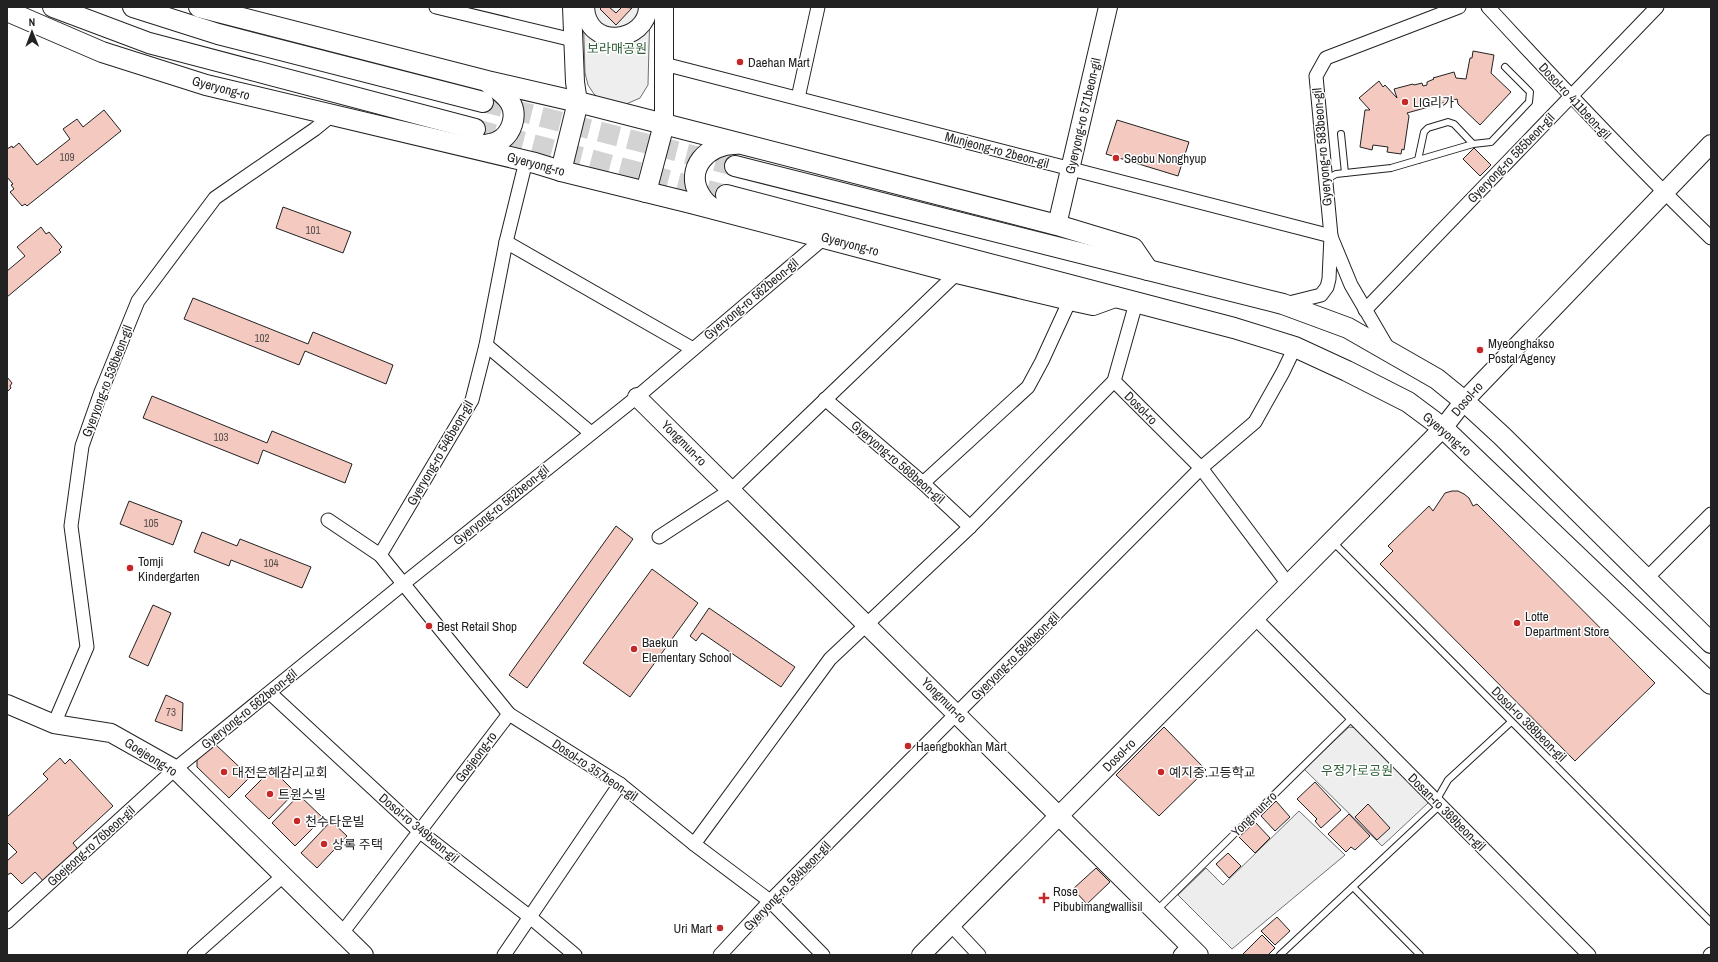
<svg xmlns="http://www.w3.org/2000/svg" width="1718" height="962" viewBox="0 0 1718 962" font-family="'Archivo Narrow','Noto Sans KR',sans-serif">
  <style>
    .green { fill: #eee; stroke: #6f6f6f }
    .parking { fill: #ededed; stroke: #6f6f6f }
    .building { fill: #f3c9c0; stroke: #222 }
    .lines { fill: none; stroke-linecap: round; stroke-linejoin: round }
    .primary-tunnel { stroke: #d3d3d3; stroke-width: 20; stroke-dasharray: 20 10; stroke-linecap: butt }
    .lane-casing { stroke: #222; stroke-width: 8 }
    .street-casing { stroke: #222; stroke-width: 15 }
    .secondary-casing { stroke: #222; stroke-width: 20 }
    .primary-casing { stroke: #222; stroke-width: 22 }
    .lane { stroke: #fff; stroke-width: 6 }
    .street { stroke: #fff; stroke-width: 13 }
    .secondary { stroke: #fff; stroke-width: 18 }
    .primary { stroke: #fff; stroke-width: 20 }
    .poi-dot { fill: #c62828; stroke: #fff; stroke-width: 1.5 }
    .labels { text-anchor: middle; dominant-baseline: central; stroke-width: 3; stroke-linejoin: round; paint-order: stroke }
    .number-label { font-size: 11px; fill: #564c4a }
    .park-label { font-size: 13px; fill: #2f5e38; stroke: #fff }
    .poi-label { font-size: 13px; fill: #222; stroke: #fff; text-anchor: start }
    .street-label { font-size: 13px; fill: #222; stroke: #fff }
  </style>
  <rect width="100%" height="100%" fill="#fff"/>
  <g class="green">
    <path d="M 583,7 L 650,7 L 648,85 L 640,98 L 624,105 L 602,101 L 594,94 L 588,85 L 585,73 Z"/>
    <path d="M 1349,727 L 1367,729 L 1425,788 L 1428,803 L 1382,846 L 1304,769 Z"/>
  </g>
  <path class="parking" d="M 1299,811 L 1345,855 L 1232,949 L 1178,895 L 1206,868 L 1223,885 Z"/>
  <g class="building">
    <path d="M 602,7 L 609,7 L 616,13 L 622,7 L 632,8 L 616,25 L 600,9 Z"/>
    <path d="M 1473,51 L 1494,55 L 1491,73 L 1511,92 L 1480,125 L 1458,104 L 1457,99 L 1407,113 L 1409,116 L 1404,150 L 1402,149 L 1401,154 L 1387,152 L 1388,147 L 1373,145 L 1372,150 L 1360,147 L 1365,110 L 1370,110 L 1359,98 L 1379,81 L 1383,87 L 1385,85 L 1397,98 L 1394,89 L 1413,84 L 1414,85 L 1422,83 L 1423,86 L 1427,85 L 1427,82 L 1434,79 L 1433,78 L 1454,72 L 1456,78 L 1466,79 L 1470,58 L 1472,58 Z"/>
    <path d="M 104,110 L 121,131 L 27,206 L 25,204 L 22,206 L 10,192 L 14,189 L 11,185 L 13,184 L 7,177 L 7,149 L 12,146 L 13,148 L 19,143 L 37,165 L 70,139 L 63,129 L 77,119 L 83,127 Z"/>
    <path d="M 1117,120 L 1189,142 L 1178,176 L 1106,154 Z"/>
    <path d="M 1474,148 L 1491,165 L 1480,176 L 1463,159 Z"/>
    <path d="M 283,207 L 351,232 L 343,253 L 276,228 Z"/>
    <path d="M 41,227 L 46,234 L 49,232 L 62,247 L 59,250 L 61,252 L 7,297 L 7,271 L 25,256 L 17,247 Z"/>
    <path d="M 193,298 L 308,344 L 313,332 L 393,365 L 386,384 L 305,351 L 299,365 L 184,319 Z"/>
    <path d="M 7,377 L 12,383 L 10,386 L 11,388 L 7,392 Z"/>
    <path d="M 152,396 L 267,443 L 272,431 L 352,464 L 345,483 L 263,450 L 258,464 L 143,418 Z"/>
    <path d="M 1452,491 L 1458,491 L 1464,494 L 1469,498 L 1473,506 L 1477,504 L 1655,683 L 1575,761 L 1380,564 L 1393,551 L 1388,546 L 1429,506 L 1433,511 L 1445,493 Z"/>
    <path d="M 129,501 L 182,521 L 173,545 L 120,524 Z"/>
    <path d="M 616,526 L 633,539 L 527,688 L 509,675 Z"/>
    <path d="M 202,532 L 237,546 L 240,539 L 311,567 L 302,588 L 231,560 L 229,566 L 194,552 Z"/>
    <path d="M 652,569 L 698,603 L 630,697 L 583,663 Z"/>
    <path d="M 153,605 L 171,613 L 148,666 L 129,657 Z"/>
    <path d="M 709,608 L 795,667 L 781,687 L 702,633 L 696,641 L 690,636 Z"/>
    <path d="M 166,695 L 183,703 L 182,731 L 155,721 Z"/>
    <path d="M 1164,727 L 1206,770 L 1159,816 L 1116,775 Z"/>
    <path d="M 215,744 L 250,777 L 229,798 L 197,767 L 197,758 Z"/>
    <path d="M 60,758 L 65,764 L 70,759 L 113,806 L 73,843 L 80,852 L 46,884 L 35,872 L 22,884 L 11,873 L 7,875 L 7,861 L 17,852 L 7,842 L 7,817 L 48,779 L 43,774 Z"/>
    <path d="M 272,769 L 295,792 L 269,819 L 245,796 Z"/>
    <path d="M 1315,782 L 1341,810 L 1321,828 L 1315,821 L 1317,819 L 1297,799 Z"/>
    <path d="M 299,795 L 323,818 L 295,846 L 272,823 Z"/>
    <path d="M 1276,801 L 1290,817 L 1275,831 L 1261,816 Z"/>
    <path d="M 1368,804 L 1390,828 L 1377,840 L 1355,817 Z"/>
    <path d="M 1349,814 L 1370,836 L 1355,850 L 1351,847 L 1346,852 L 1328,834 Z"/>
    <path d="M 331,821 L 347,836 L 317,868 L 301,853 Z"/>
    <path d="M 1255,822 L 1270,838 L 1255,853 L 1239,837 Z"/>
    <path d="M 1228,853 L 1241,866 L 1229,878 L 1216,864 Z"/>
    <path d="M 1096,868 L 1110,882 L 1087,904 L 1073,889 Z"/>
    <path d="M 1277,917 L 1290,931 L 1275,945 L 1261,931 Z"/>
    <path d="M 1262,935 L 1275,948 L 1268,955 L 1242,955 Z"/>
  </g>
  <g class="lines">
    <g class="primary-tunnel">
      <path d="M 483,102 L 735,166"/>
      <path d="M 475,129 L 726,195"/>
    </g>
    <defs>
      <g id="lane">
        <path d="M 1341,134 L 1345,173"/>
        <path d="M 1418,160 L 1424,132 L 1428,128 L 1448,122 L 1454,124 L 1473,144"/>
        <path d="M 1325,180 L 1336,174 L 1391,168 L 1473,144 L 1491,142 L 1529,102 L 1530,92 L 1505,67"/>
        <path d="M 1333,542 L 1711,922"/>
        <path d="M 1353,887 L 1420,955"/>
        <path d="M 1157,910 L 1353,717"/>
        <path d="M 1280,955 L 1437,808 L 1436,801 L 1448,780 L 1511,722"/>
      </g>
      <g id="street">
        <path d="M 436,7 L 573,40"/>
        <path d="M 1488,7 C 1561,86 1634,164 1711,238"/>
        <path d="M 664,64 L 1331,236"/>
        <path d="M 798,98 L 818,7"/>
        <path d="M 1332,239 L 1351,285 L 1389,350"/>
        <path d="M 506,242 L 693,349"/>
        <path d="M 1285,304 L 1321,295 L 1327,287 L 1329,279 L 1331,236 L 1316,76 L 1326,58 L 1459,7"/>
        <path d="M 1365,310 L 1657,7"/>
        <path d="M 486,345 L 591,433"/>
        <path d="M 1114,381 L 1201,468 L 1288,584"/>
        <path d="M 825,399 L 923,483 L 970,527"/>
        <path d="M 923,483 L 1028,387 L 1042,361 L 1070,300"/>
        <path d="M 328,520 L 380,555 L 509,714 L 620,784 L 694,844 L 770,901 L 823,955"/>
        <path d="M 659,537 L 731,490 L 957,273"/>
        <path d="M 380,555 L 472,400 L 486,345 L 506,242 L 526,161"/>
        <path d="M 1646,579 L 1711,514"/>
        <path d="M 1255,618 L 1589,955"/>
        <path d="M 270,693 L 419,831 L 530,917 L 575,955"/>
        <path d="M 54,724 L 87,647 L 71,526 L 82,446 L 101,392 L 138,301 L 215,198 L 315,129 L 331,116"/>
        <path d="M 694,844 L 830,659 L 970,527 L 1114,381 L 1136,303"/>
        <path d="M 7,922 L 175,769 L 403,584 L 637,397 L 824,238"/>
        <path d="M 951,925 L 979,955"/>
        <path d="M 342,933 L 509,714"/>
        <path d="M 194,955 L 283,876"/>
        <path d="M 504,955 L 620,784"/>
        <path d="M 720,955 L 770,901 L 1201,468 L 1255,422 L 1283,372 L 1295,347"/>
        <path d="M 1180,955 L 1189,945"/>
        <path d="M 1710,955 L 1711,954"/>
      </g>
      <g id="secondary">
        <path d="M 572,7 L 575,82 L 578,102"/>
        <path d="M 585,7 C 587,51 647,42 648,7"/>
        <path d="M 664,124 L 664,7"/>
        <path d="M 1057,225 L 1108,7"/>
        <path d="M 637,397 L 1199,955"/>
        <path d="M 7,704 L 54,724 L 111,733 L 175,769 L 364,955"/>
        <path d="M 921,955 L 1443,428 L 1464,401 L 1711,144"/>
      </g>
      <g id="primary">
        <path d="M 53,7 L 149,43 L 475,129"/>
        <path d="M 133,7 L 218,34 L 483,102"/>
        <path d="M 199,7 L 487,81 L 578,102 L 742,144 L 1057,225 L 1133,248 L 1148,270"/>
        <path d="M 7,11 L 102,52 L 206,85 L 535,163 L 561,171 L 691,203 L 957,273 L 1070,300 L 1093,305 L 1115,297"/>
        <path d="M 473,147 C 481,145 490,145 497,142 C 512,135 518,115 510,102 C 505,94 496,88 489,83"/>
        <path d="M 735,166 L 1283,304 L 1348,328 L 1437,379 L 1464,401 L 1502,436 L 1711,643"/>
        <path d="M 561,171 L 578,102"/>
        <path d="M 646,192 L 664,124"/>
        <path d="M 726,195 L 1234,328 L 1295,347 L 1347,371 L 1408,402 L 1443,428 L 1711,684"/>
        <path d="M 716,209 C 709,207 704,202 700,195 C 684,169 708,143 736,144"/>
      </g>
    </defs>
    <use href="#lane" class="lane-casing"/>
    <use href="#street" class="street-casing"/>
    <use href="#secondary" class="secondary-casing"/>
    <use href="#primary" class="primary-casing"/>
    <use href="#lane" class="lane"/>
    <use href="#street" class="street"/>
    <use href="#secondary" class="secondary"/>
    <use href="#primary" class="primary"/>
  </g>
  <g class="poi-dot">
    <circle cx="740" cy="62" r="4"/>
    <circle cx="1405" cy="102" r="4"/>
    <circle cx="1116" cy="158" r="4"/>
    <circle cx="1480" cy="350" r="4"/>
    <circle cx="130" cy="568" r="4"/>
    <circle cx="1517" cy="623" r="4"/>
    <circle cx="429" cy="626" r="4"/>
    <circle cx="634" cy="649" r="4"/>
    <circle cx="908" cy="746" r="4"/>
    <circle cx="224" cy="772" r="4"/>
    <circle cx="1161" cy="772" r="4"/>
    <circle cx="270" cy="794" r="4"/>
    <circle cx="297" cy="821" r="4"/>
    <circle cx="324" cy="844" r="4"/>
    <path d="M1042 892h4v4h4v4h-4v4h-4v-4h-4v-4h4z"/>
    <circle cx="720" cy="928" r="4"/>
  </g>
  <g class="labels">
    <g class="number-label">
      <text x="67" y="157">109</text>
      <text x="313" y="230">101</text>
      <text x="262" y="338">102</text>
      <text x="221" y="437">103</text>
      <text x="151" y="523">105</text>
      <text x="271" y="563">104</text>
      <text x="171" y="712">73</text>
    </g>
    <g class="park-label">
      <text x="617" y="48">보라매공원</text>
      <text x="1357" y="770">우정가로공원</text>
    </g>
    <g class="poi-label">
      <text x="748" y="62">Daehan Mart</text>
      <text x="1413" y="102">LIG리가</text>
      <text x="1124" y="158">Seobu Nonghyup</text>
      <text x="1488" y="343">Myeonghakso<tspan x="1488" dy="15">Postal Agency</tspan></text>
      <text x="138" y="561">Tomji<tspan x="138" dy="15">Kindergarten</tspan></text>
      <text x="1525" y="616">Lotte<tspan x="1525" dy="15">Department Store</tspan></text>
      <text x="437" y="626">Best Retail Shop</text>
      <text x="642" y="642">Baekun<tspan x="642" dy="15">Elementary School</tspan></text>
      <text x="916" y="746">Haengbokhan Mart</text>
      <text x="232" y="772">대전은혜감리교회</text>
      <text x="1169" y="772">예지중.고등학교</text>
      <text x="278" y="794">트윈스빌</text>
      <text x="305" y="821">천수타운빌</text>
      <text x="332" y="844">상록 주택</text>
      <text x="1053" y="891">Rose<tspan x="1053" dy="15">Pibubimangwallisil</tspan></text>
      <text x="712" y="928" text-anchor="end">Uri Mart</text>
    </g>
    <g class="street-label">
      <text transform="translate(221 88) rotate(15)">Gyeryong-ro</text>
      <text transform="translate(1575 101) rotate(47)">Dosol-ro 411beon-gil</text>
      <text transform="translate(1083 116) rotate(-77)">Gyeryong-ro 571beon-gil</text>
      <text transform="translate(1322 147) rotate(-95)">Gyeryong-ro 583beon-gil</text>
      <text transform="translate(997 150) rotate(15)">Munjeong-ro 2beon-gil</text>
      <text transform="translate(1511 158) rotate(-46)">Gyeryong-ro 585beon-gil</text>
      <text transform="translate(536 164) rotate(15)">Gyeryong-ro</text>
      <text transform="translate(850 244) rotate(15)">Gyeryong-ro</text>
      <text transform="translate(751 299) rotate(-40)">Gyeryong-ro 562beon-gil</text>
      <text transform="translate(107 381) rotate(-69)">Gyeryong-ro 536beon-gil</text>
      <text transform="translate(1467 399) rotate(-49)">Dosol-ro</text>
      <text transform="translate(1141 408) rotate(45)">Dosol-ro</text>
      <text transform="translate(1447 434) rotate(41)">Gyeryong-ro</text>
      <text transform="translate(684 443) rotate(45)">Yongmun-ro</text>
      <text transform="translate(440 453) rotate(-60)">Gyeryong-ro 546beon-gil</text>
      <text transform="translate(898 462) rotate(41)">Gyeryong-ro 568beon-gil</text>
      <text transform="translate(501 505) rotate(-39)">Gyeryong-ro 562beon-gil</text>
      <text transform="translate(1015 656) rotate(-45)">Gyeryong-ro 584beon-gil</text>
      <text transform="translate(944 700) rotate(45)">Yongmun-ro</text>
      <text transform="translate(249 709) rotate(-39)">Gyeryong-ro 562beon-gil</text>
      <text transform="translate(1529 724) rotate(45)">Dosol-ro 388beon-gil</text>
      <text transform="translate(1119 755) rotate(-45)">Dosol-ro</text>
      <text transform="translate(151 757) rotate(32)">Goejeong-ro</text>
      <text transform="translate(476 757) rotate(-53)">Goejeong-ro</text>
      <text transform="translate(595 770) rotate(34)">Dosol-ro 357beon-gil</text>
      <text transform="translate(1447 812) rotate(45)">Dosan-ro 369beon-gil</text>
      <text transform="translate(1254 814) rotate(-45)">Yongmun-ro</text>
      <text transform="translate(419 828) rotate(40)">Dosol-ro 349beon-gil</text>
      <text transform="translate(91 846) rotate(-42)">Goejeong-ro 76beon-gil</text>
      <text transform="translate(787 886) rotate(-46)">Gyeryong-ro 584beon-gil</text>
    </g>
  </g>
  <rect width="1718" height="962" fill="none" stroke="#222222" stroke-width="16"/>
  <g transform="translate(32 32) rotate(359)" stroke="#ffffff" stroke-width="3" paint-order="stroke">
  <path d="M0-3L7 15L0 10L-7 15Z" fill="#222222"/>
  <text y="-6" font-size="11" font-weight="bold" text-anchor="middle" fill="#222222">N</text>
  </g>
</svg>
